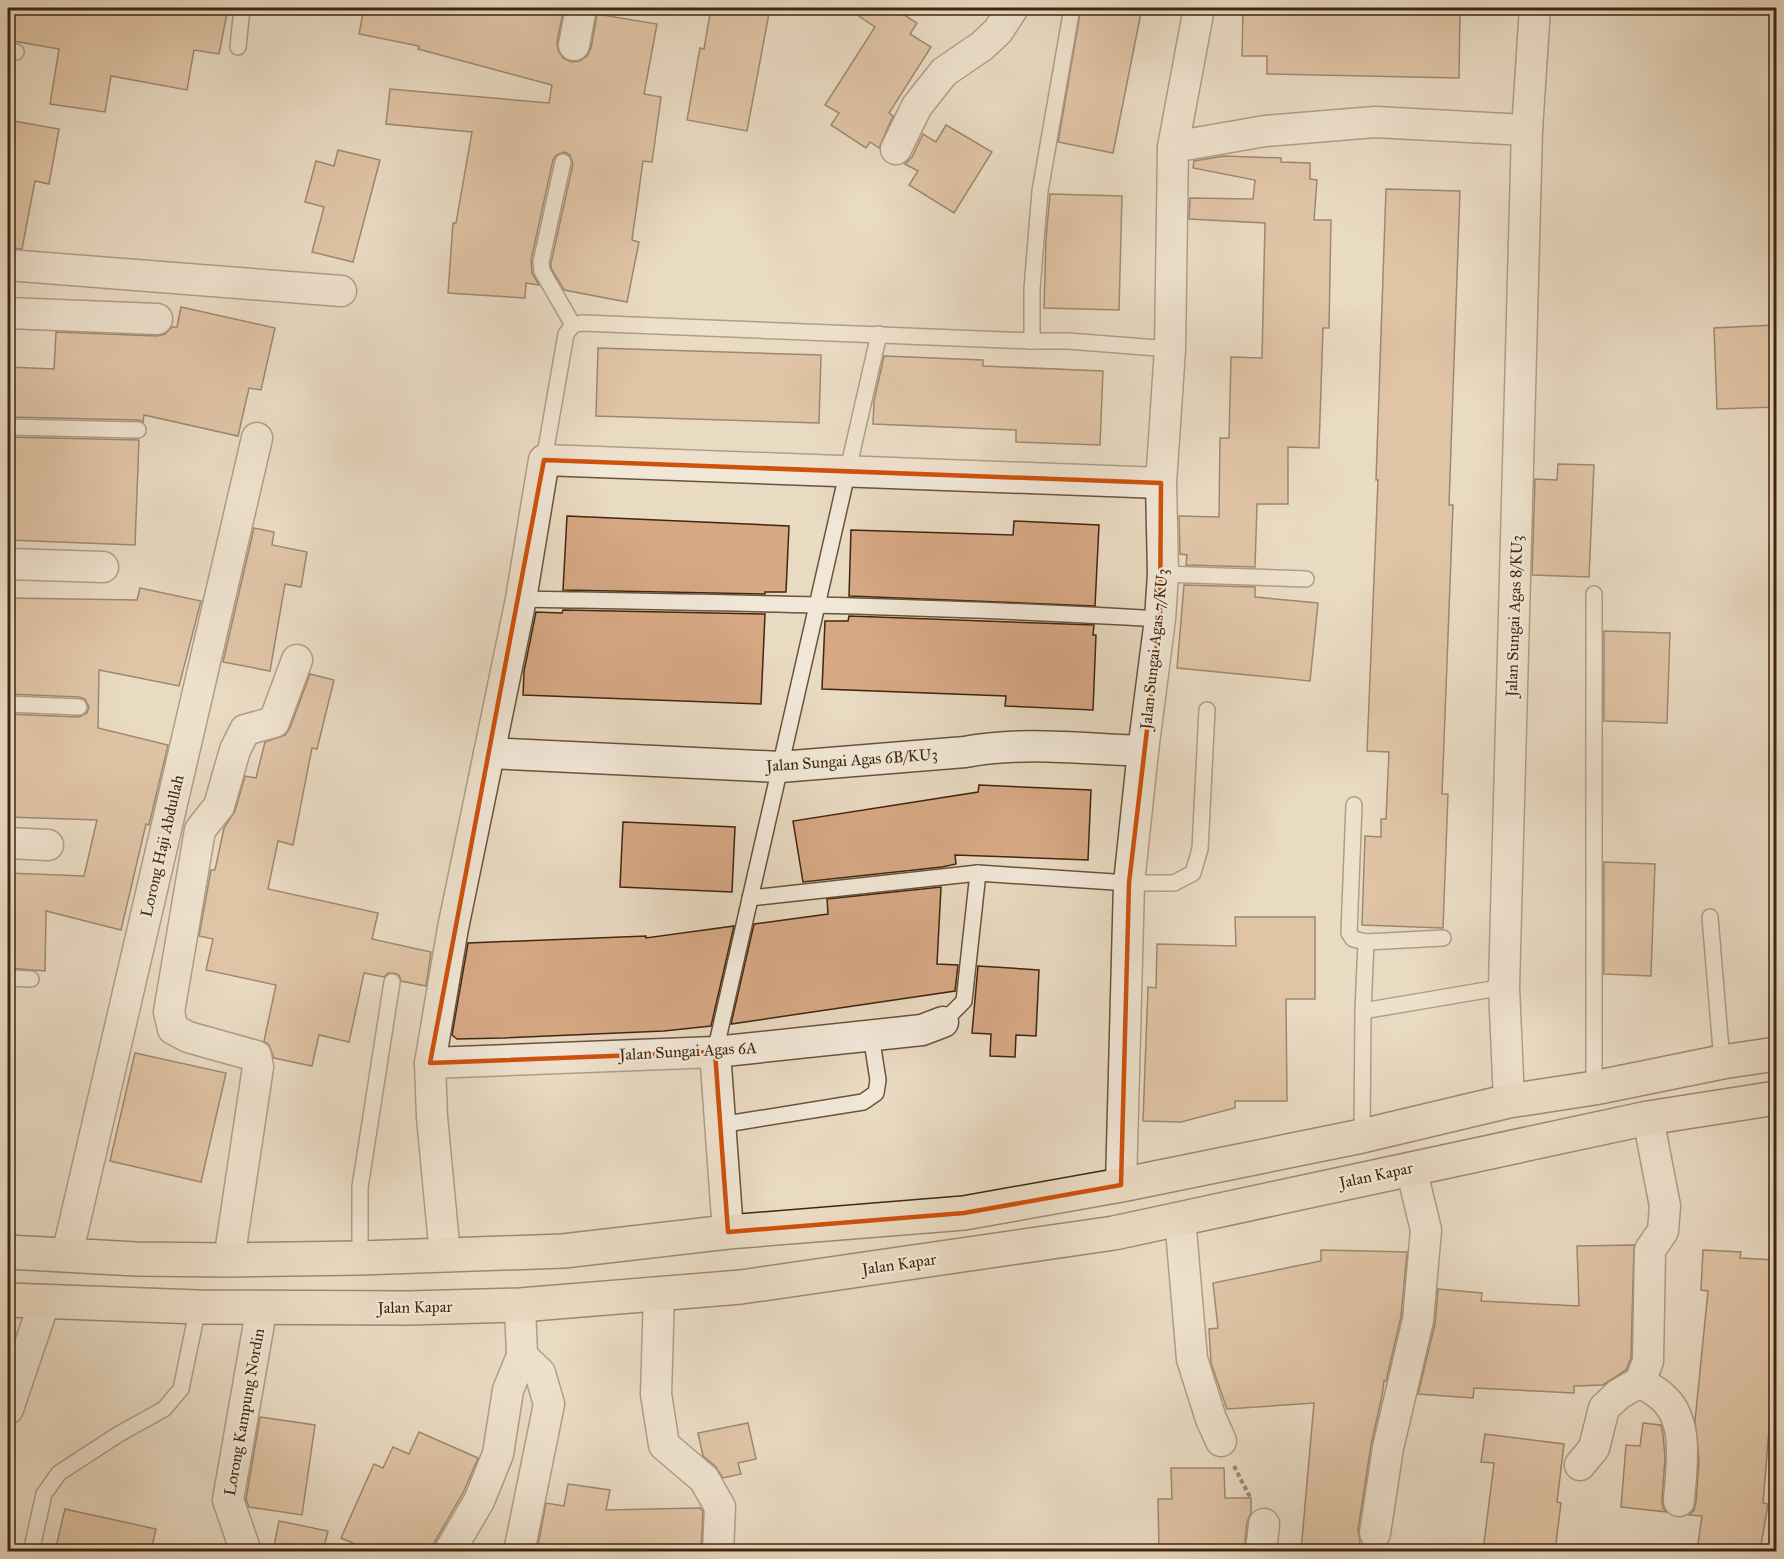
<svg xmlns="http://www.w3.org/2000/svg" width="1784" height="1559" viewBox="0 0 1784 1559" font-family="'IM FELL Great Primer',serif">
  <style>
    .building { fill: #d6a884; stroke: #40260e; stroke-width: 1.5 }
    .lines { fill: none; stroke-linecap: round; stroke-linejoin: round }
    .service-casing { stroke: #6a533b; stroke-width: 18 }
    .minor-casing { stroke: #6a533b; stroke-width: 33 }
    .trunk-casing { stroke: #40260e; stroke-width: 36 }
    .path { stroke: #40260e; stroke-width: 4; stroke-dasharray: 4.5 3; stroke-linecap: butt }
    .service { stroke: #f1e7d7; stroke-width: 15 }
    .minor { stroke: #f1e7d7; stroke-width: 30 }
    .trunk { stroke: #e9dac2; stroke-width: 33 }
    .marked { fill: none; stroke: #cf510c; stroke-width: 4.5; stroke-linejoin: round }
    .labels { text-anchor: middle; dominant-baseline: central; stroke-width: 4.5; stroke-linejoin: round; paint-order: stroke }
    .street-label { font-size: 16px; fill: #40260e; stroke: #f1e7d7 }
  </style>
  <rect width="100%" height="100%" fill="#e9dac2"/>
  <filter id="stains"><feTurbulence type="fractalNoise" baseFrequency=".00333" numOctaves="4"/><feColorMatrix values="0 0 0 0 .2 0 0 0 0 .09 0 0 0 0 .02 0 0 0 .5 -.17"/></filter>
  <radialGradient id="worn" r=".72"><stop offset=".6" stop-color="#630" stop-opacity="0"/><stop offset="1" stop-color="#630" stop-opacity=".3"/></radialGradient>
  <g class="building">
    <path d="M 8,8 L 228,8 L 219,54 L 194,50 L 187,90 L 111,76 L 105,112 L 50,104 L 59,49 L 8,40 Z"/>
    <path d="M 364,8 L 564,8 L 557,42 L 558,50 L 563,58 L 571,62 L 580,61 L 587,56 L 591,48 L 597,14 L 657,24 L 644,94 L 661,97 L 652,162 L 643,161 L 632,240 L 639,242 L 627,302 L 564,290 L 551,268 L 551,263 L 573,164 L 570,155 L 565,152 L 556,155 L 553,160 L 531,260 L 532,273 L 539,285 L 526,283 L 525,298 L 448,293 L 453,223 L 456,223 L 472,132 L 386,124 L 390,89 L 549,103 L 552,85 L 418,49 L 419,46 L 359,34 Z"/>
    <path d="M 711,8 L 770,8 L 747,131 L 687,120 L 700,48 L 704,49 Z"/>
    <path d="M 847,8 L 893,8 L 917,23 L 910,34 L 931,47 L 889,113 L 893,116 L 879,148 L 870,142 L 866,148 L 831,125 L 839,113 L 825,105 L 875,27 Z"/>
    <path d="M 1081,8 L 1142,8 L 1113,153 L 1058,142 Z"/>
    <path d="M 1243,8 L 1460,8 L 1459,78 L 1267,74 L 1267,56 L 1242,56 Z"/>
    <path d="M 8,120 L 59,129 L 49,184 L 35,181 L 22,249 L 8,248 Z"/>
    <path d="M 946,125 L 992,152 L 954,213 L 909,185 L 918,171 L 905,164 L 912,157 L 923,134 L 936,142 Z"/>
    <path d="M 338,150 L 380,160 L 353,262 L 312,252 L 324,207 L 305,202 L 316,161 L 334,166 Z"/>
    <path d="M 1224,156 L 1281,158 L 1281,162 L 1310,163 L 1310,179 L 1317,180 L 1314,220 L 1331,220 L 1329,328 L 1323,328 L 1319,448 L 1288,447 L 1288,504 L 1257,504 L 1255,567 L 1186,565 L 1187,555 L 1180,554 L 1179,516 L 1219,517 L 1220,438 L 1229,438 L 1231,357 L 1262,358 L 1265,223 L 1189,219 L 1190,198 L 1253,199 L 1255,180 L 1193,168 L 1194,161 Z"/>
    <path d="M 1386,189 L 1460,191 L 1449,505 L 1453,505 L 1442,794 L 1448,794 L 1443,928 L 1362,925 L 1365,836 L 1381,837 L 1381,819 L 1386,819 L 1389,752 L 1367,751 L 1378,480 L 1376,480 Z"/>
    <path d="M 1050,194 L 1122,196 L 1119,310 L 1044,308 L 1046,239 Z"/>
    <path d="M 181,307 L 275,328 L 261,390 L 249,388 L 238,436 L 144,415 L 143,422 L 138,420 L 8,417 L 8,367 L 54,369 L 56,332 L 157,336 L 165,334 L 172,327 L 177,327 Z"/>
    <path d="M 1774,325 L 1776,407 L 1717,409 L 1714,328 Z"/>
    <path d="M 598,348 L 821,355 L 819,423 L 596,416 Z"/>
    <path d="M 884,356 L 983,360 L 983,366 L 1103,371 L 1100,445 L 1016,442 L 1016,430 L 873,424 L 874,401 Z"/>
    <path d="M 8,437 L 139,440 L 135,545 L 8,540 Z"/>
    <path d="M 1558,464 L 1594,465 L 1589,577 L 1532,575 L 1535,479 L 1557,480 Z"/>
    <path d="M 567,516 L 789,526 L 786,592 L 765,592 L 765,594 L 563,590 Z"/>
    <path d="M 1014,521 L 1099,525 L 1095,606 L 849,596 L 851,530 L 1013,535 Z"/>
    <path d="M 254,528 L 274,532 L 272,545 L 307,552 L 301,587 L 285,584 L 270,671 L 223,662 Z"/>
    <path d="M 1184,585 L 1255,587 L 1255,597 L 1318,603 L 1310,681 L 1177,668 Z"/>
    <path d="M 140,588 L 201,601 L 179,686 L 99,670 L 98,728 L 168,745 L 149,825 L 146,824 L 121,930 L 46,911 L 45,971 L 8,968 L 8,873 L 84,876 L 97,820 L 8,817 L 8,714 L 79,717 L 87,713 L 89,707 L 85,699 L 79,697 L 8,694 L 8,598 L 137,600 Z"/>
    <path d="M 563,610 L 765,614 L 761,704 L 523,695 L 524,671 L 536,612 L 562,613 Z"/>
    <path d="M 849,616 L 1094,625 L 1093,635 L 1096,635 L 1093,710 L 1005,706 L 1006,696 L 822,689 L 825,621 L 848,621 Z"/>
    <path d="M 1604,631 L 1670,633 L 1667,723 L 1604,721 Z"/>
    <path d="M 310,674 L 334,680 L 317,749 L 312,748 L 293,845 L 278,841 L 268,889 L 378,913 L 372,939 L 431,952 L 426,986 L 401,981 L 399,975 L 394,973 L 388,973 L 384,977 L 364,973 L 349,1042 L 319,1035 L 312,1066 L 274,1058 L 269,1045 L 264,1041 L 276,985 L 206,970 L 213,939 L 199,936 L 211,870 L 215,870 L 224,828 L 235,811 L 245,776 L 256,778 L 265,742 L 285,735 L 290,728 Z"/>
    <path d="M 979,785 L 1091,790 L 1088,860 L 955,855 L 956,864 L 942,867 L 803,882 L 793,821 L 978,792 Z"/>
    <path d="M 623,822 L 735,827 L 732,892 L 620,887 Z"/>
    <path d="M 1604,862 L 1655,864 L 1651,976 L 1604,974 Z"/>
    <path d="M 941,887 L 937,964 L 958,965 L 955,991 L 731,1024 L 754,924 L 828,914 L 827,899 Z"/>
    <path d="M 1235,917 L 1315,917 L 1315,999 L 1286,999 L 1287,1101 L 1235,1101 L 1235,1108 L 1181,1122 L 1143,1121 L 1148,987 L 1156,988 L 1157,944 L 1236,946 Z"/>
    <path d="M 734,926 L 711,1026 L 664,1031 L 504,1038 L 457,1039 L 452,1035 L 468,943 L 646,936 L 646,938 Z"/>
    <path d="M 978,966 L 1039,970 L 1036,1036 L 1016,1035 L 1015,1057 L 990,1056 L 991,1034 L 972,1033 Z"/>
    <path d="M 135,1053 L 226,1073 L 201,1182 L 110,1161 Z"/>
    <path d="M 1634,1245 L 1631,1358 L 1626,1370 L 1603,1385 L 1574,1386 L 1574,1393 L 1474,1388 L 1473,1398 L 1418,1394 L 1435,1324 L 1438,1289 L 1482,1293 L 1481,1301 L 1579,1306 L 1577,1246 Z"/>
    <path d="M 1321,1250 L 1407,1252 L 1401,1317 L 1386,1381 L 1384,1381 L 1382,1396 L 1371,1445 L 1358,1530 L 1360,1541 L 1359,1551 L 1301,1551 L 1314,1403 L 1227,1409 L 1211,1363 L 1209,1329 L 1218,1328 L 1213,1283 L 1321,1261 Z"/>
    <path d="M 1703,1250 L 1741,1252 L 1740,1258 L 1776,1260 L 1776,1344 L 1763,1503 L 1768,1504 L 1760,1551 L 1697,1551 L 1702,1516 L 1689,1515 L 1694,1510 L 1696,1502 L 1699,1460 L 1695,1421 L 1708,1291 L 1701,1290 Z"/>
    <path d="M 260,1417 L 315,1425 L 302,1515 L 249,1507 L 246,1499 Z"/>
    <path d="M 748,1423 L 756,1459 L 738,1463 L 741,1474 L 723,1478 L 715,1466 L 703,1456 L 698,1433 Z"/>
    <path d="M 1643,1423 L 1661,1425 L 1663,1434 L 1665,1458 L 1662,1500 L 1663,1508 L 1667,1512 L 1621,1507 L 1626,1445 L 1640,1446 Z"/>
    <path d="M 419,1432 L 478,1458 L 463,1493 L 434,1543 L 432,1551 L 371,1551 L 341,1538 L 374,1464 L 383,1468 L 393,1447 L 409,1454 Z"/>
    <path d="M 1485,1434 L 1564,1444 L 1557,1502 L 1561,1503 L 1555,1551 L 1483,1551 L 1494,1463 L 1481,1462 Z"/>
    <path d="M 1171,1468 L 1224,1468 L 1225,1498 L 1251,1498 L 1251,1513 L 1247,1522 L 1244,1551 L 1159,1551 L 1158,1499 L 1172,1499 Z"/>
    <path d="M 568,1484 L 610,1490 L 606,1510 L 700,1508 L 703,1511 L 701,1551 L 537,1551 L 546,1503 L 564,1506 Z"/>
    <path d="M 65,1509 L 156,1529 L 151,1551 L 55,1551 Z"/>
    <path d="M 279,1521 L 328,1531 L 323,1551 L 273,1551 Z"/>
  </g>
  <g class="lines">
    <defs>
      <g id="service">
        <path d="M 238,47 L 242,8"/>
        <path d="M 8,50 L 16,52"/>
        <path d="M 563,162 L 541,262 L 542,271 L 573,325"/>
        <path d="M 1032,341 L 1032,289 L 1040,191 L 1072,8"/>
        <path d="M 8,427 L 138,430"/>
        <path d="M 544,460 L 566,334 L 573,325 L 582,323 L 1032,341 L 1068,341 L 1170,349"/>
        <path d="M 1163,574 L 1306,579"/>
        <path d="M 521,599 C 734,603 947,606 1160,619"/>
        <path d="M 8,704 L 79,707"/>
        <path d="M 1354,805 L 1349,933 L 1353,939 L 1366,942 L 1363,1011 L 1362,1136"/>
        <path d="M 750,898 L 978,873 L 1129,883 L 1174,883 L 1193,873 L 1200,849 L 1207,710"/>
        <path d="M 1710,917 L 1722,1062"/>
        <path d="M 1366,942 L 1443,938"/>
        <path d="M 8,978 L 31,979"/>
        <path d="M 1363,1011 L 1504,987"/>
        <path d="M 943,1022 L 964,1001 L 978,873"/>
        <path d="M 715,1052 L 879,334"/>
        <path d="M 1594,1088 L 1594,594"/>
        <path d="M 720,1125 L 863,1102 L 876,1093 L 878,1080 L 871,1035"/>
        <path d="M 360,1258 L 360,1187 L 392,982"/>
        <path d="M 31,1552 L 44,1494 L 59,1473 L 119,1434 L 164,1409 L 181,1389 L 198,1307"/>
      </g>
      <g id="minor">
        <path d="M 574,45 L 581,8"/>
        <path d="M 1173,147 L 1265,131 L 1375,122 L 1527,130"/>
        <path d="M 896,149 L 917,106 L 944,72 L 982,46 L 998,31 L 1013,8"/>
        <path d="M 8,265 L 341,291"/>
        <path d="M 8,313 L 157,319"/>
        <path d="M 8,564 L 103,567"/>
        <path d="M 489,753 L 780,767 L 965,752 C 1023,741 1084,749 1143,751"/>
        <path d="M 8,843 L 48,845"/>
        <path d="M 715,1052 L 728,1232"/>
        <path d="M 430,1063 L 715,1052 L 922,1030 L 943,1022"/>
        <path d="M 1509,1101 L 1504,987 L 1527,130 L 1535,8"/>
        <path d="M 1121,1185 L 1129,883 L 1143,751 L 1160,619 L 1163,574 L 1161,483 L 1170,349 L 1173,147 L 1199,8"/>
        <path d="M 1180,1218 L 1192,1359 L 1211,1419 L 1221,1441"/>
        <path d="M 67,1255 L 257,438"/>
        <path d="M 445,1255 L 432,1117 L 430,1063 L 453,928 L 521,599 L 544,460 L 1161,483"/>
        <path d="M 229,1260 L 258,1067 L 256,1056 L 188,1037 L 173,1029 L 169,1012 L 200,830 L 219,806 L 235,750 L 245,730 L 274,722 L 297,660"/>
        <path d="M 659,1295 L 656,1394 L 664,1445 L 704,1479 L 720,1507 L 718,1552"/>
        <path d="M 1640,1382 C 1647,1386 1654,1390 1660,1395 C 1691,1419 1681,1467 1679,1501"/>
        <path d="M 8,1409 L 44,1303"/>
        <path d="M 1580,1465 L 1594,1448 L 1604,1408 L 1619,1394 L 1640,1382 L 1648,1361 L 1650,1250 L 1663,1231 L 1665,1206 L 1648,1118"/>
        <path d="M 1375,1533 L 1388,1448 L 1418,1320 L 1426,1230 L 1411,1168"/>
        <path d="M 246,1552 L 228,1500 L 262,1306"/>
        <path d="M 449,1552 L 479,1501 L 498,1454 L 508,1390 L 522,1356 L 520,1305"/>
        <path d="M 519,1552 L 549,1404 L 540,1373 L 522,1356"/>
        <path d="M 1261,1552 L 1264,1524"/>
      </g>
      <g id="trunk">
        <path d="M 8,1252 L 136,1259 L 229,1260 L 360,1258 L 563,1251 L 728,1232 L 964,1213 L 1121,1185 L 1362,1136 L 1509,1101 L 1594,1088 L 1722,1062 L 1776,1054"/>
        <path d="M 8,1300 L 198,1307 L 409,1308 L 520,1305 L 741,1287 L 1114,1233 L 1648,1118 L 1776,1098"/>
      </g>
    </defs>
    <use href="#service" class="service-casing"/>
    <use href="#minor" class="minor-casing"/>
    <use href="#trunk" class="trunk-casing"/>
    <path class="path" d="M 1234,1466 L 1251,1499"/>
    <use href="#service" class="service"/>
    <use href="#minor" class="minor"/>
    <use href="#trunk" class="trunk"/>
  </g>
  <path d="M0 0H1784V1559H0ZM 544,460 L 1161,483 L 1160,619 L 1129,883 L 1121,1185 L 964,1213 L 728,1232 L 715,1052 L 430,1063 Z" fill="#e9dac2" fill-opacity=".55" fill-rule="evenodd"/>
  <path class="marked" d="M 544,460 L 1161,483 L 1160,619 L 1129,883 L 1121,1185 L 964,1213 L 728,1232 L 715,1052 L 430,1063 Z"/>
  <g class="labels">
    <g class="street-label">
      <text transform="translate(1514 616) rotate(-88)">Jalan Sungai Agas 8/KU3</text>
      <text transform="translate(1154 649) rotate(-84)">Jalan Sungai Agas 7/KU3</text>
      <text transform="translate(852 760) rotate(-4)">Jalan Sungai Agas 6B/KU3</text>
      <text transform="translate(162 846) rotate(-77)">Lorong Haji Abdullah</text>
      <text transform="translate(688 1051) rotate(-3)">Jalan Sungai Agas 6A</text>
      <text transform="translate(1376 1175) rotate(-12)">Jalan Kapar</text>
      <text transform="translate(899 1264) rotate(-8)">Jalan Kapar</text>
      <text transform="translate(415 1307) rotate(-1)">Jalan Kapar</text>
      <text transform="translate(244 1412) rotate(-80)">Lorong Kampung Nordin</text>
    </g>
  </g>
  <rect width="1784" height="1559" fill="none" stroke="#e9dac2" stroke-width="30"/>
  <rect x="9" y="9" width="1766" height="1541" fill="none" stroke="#40260e" stroke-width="3"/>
  <rect x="15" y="15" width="1754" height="1529" fill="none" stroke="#40260e" stroke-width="1.5"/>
  <rect width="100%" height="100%" filter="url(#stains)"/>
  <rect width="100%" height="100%" fill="url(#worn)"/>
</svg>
